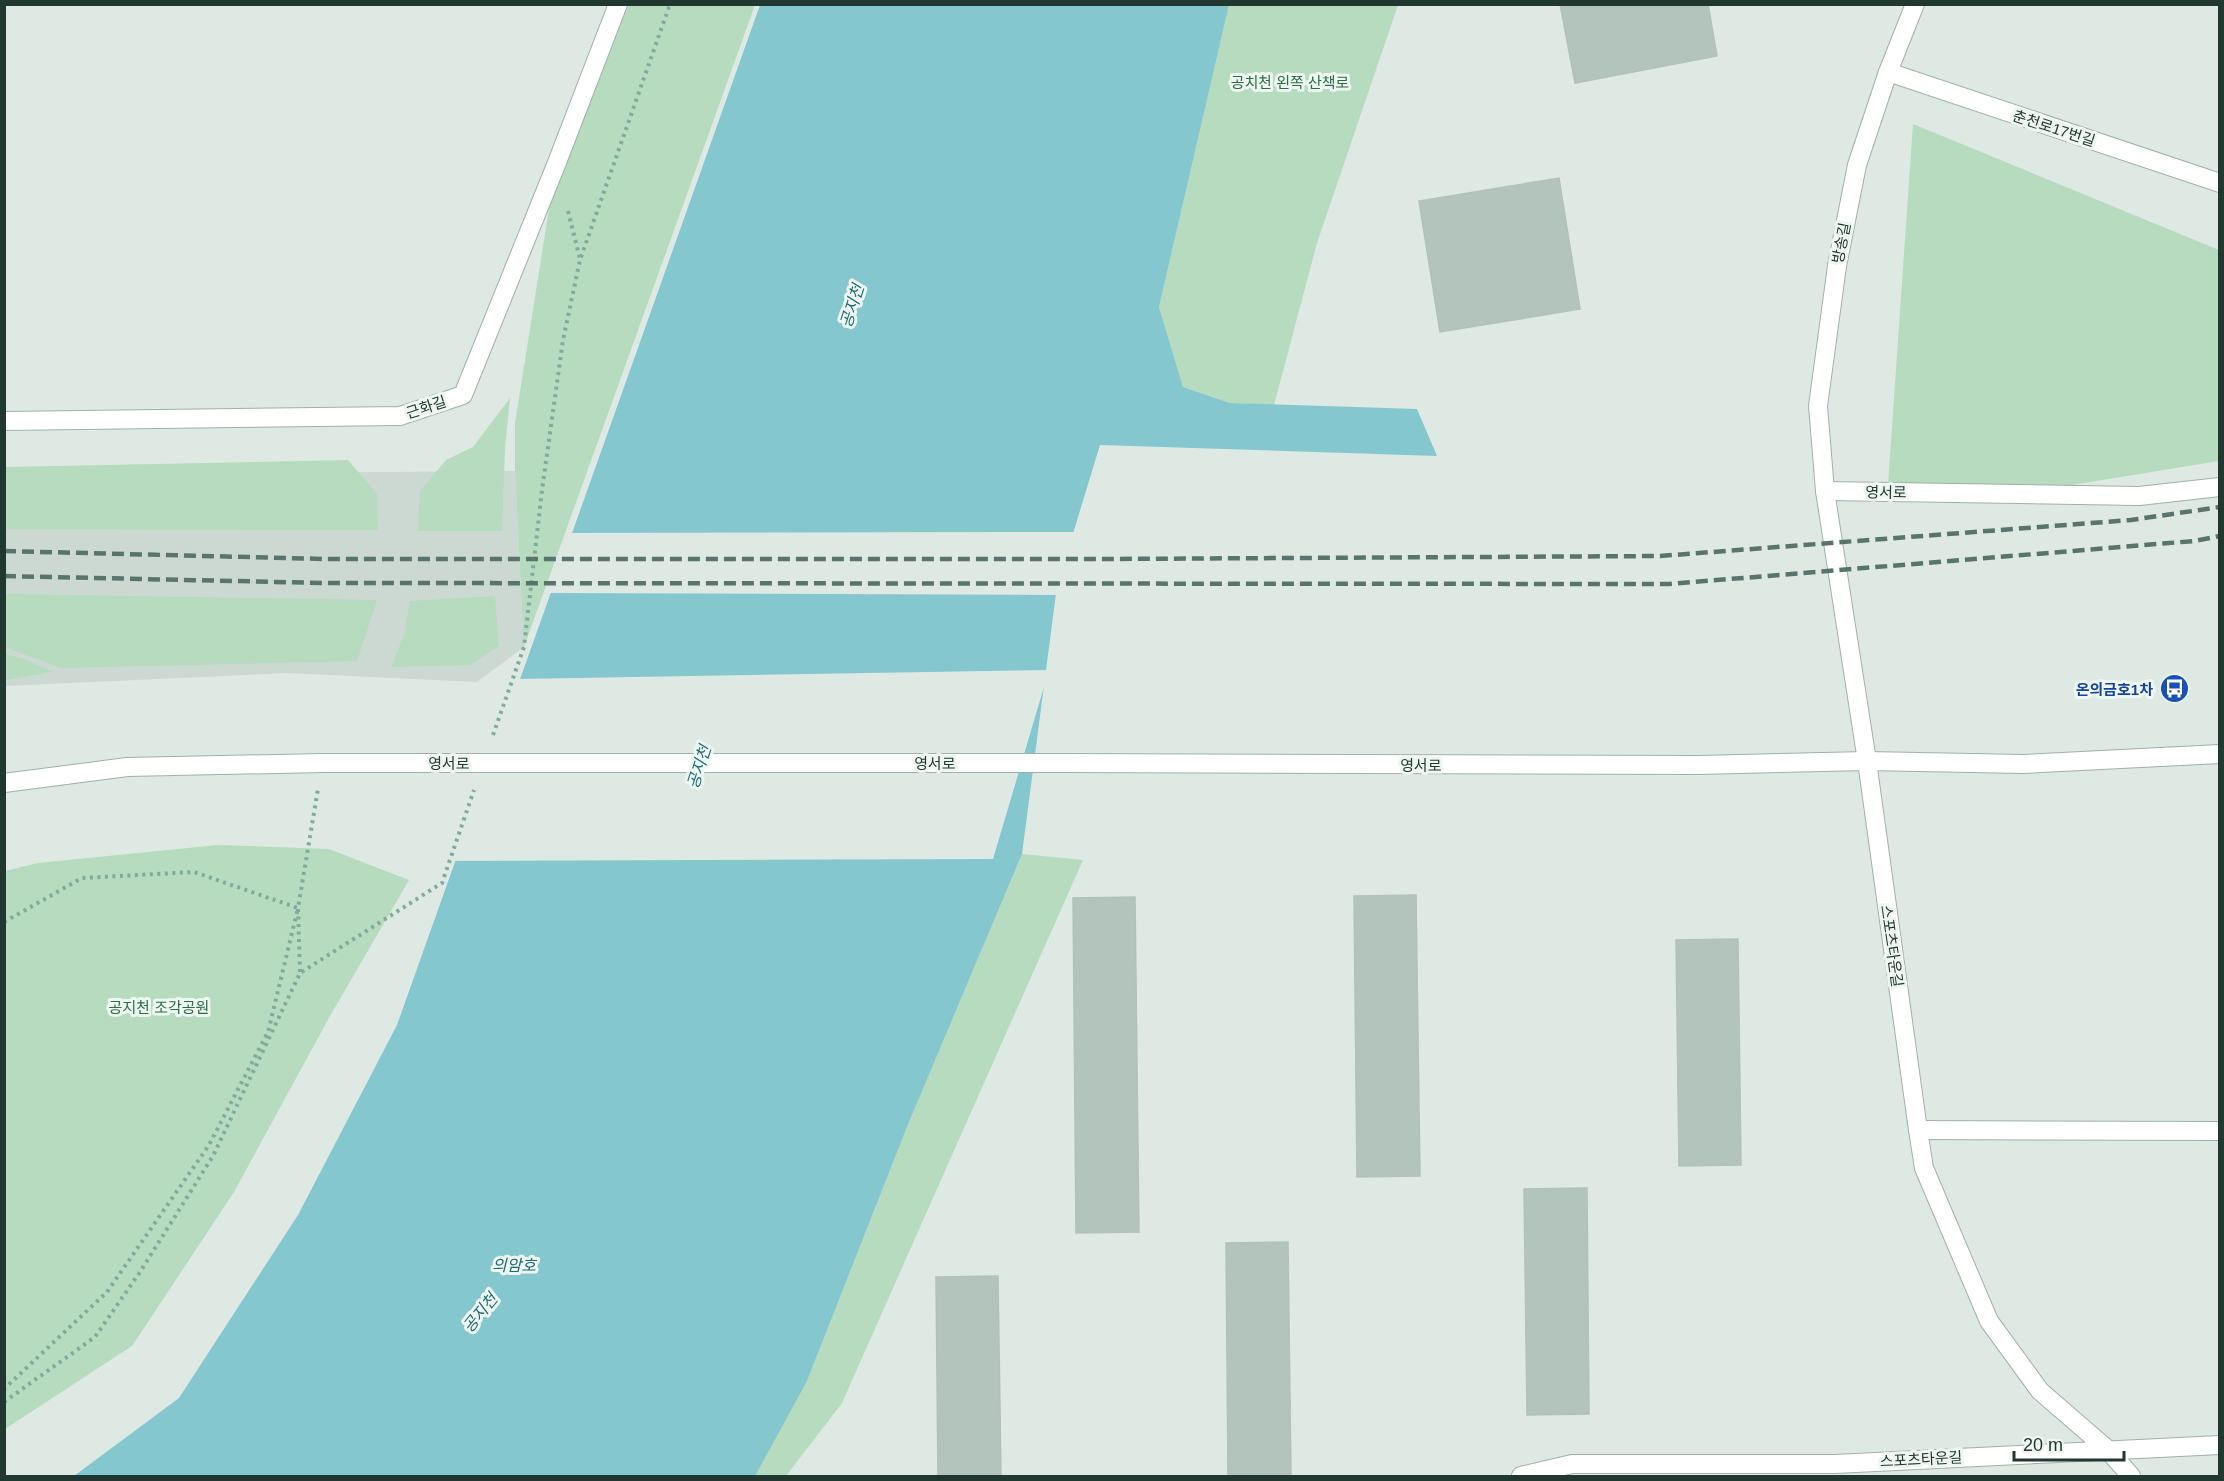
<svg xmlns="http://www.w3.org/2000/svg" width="2224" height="1481" viewBox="0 0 2224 1481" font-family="Arial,'Noto Sans KR',sans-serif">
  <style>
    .built { fill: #ccd9d2 }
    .green { fill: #b6dbbe }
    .water { fill: #85c7ce }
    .pier { fill: #dee9e3 }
    .building { fill: #b3c4bc; stroke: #b0c2ba; stroke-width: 1.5 }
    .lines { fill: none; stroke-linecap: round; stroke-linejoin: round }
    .minor-casing { stroke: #a1b0aa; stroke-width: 20 }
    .path { stroke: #7eac9b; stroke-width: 4; stroke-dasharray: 3 4.5; stroke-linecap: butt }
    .minor { stroke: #fff; stroke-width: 18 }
    .rail { stroke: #59746c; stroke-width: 4.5; stroke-dasharray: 12 6; stroke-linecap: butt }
    .minor-bridge-casing { stroke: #a1b0aa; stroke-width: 20; stroke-linecap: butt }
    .minor-bridge { stroke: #fff; stroke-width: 18 }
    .labels { text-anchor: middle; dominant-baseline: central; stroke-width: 6; stroke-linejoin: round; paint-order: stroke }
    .park-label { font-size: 15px; fill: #2b6e41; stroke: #eef6f1 }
    .street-label { font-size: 15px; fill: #203830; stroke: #eef6f1 }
    .transit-label { font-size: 15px; font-weight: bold; fill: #164399; stroke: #eef6f1; text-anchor: end }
    .water-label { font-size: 16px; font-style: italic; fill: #1b6972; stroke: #eef6f1 }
  </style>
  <rect width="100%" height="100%" fill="#dee9e3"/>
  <path class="built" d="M 515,471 L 524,647 L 477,682 L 286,673 L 5,686 L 4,475 Z"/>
  <g class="green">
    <path d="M 618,5 L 755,5 L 524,647 L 515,472 L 515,423 L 556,165 Z"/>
    <path d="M 1229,5 L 1398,5 L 1317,243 L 1274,405 L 1230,403 L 1183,387 L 1159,307 Z"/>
    <path d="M 1913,124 L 2219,250 L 2219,461 L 2023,493 L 1888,485 Z"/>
    <path d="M 510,398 L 505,448 L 502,531 L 418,531 L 420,491 L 446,460 L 473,447 Z"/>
    <path d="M 348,460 L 377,494 L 378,530 L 5,529 L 5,467 Z"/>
    <path d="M 5,594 L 377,600 L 357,661 L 61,668 L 5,647 Z"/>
    <path d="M 495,596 L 499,646 L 470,665 L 391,667 L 404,635 L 410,601 Z"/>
    <path d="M 5,654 L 24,659 L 53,672 L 5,680 Z"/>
    <path d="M 218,845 L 329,849 L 409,880 L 330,1016 L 234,1192 L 132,1346 L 5,1429 L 5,871 L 38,863 Z"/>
    <path d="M 1022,854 L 1083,860 L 842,1403 L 786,1476 L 746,1476 L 807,1381 L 907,1127 Z"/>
  </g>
  <path class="water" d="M 760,5 L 1229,5 L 1159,307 L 1183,387 L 1230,403 L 1417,409 L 1437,456 L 1100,445 L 1057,586 L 1022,854 L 907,1127 L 807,1381 L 755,1476 L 74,1476 L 179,1398 L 298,1215 L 397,1025 Z"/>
  <g class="pier">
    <path d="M 1077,532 L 1059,595 L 547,593 L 568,533 Z"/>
    <path d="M 1049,670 L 993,859 L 452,861 L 517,679 Z"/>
  </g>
  <g class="building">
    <path d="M 1560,4 L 1708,4 L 1717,56 L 1575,83 Z"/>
    <path d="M 1559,178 L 1580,309 L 1440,332 L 1419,201 Z"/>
    <path d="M 1416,895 L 1420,1176 L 1357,1177 L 1354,896 Z"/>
    <path d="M 1135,897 L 1139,1232 L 1076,1233 L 1073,898 Z"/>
    <path d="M 1738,939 L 1741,1165 L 1679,1166 L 1676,940 Z"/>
    <path d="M 1587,1188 L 1589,1414 L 1527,1415 L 1524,1189 Z"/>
    <path d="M 1288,1242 L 1291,1476 L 1228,1476 L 1226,1243 Z"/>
    <path d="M 998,1276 L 1001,1476 L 938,1476 L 936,1277 Z"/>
  </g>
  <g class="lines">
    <defs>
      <g id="minor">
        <path d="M 1915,4 L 1888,72 L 1857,165 L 1837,266 L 1818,406 L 1825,491 L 1867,761 L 1918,1130 L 1924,1168 L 1989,1321 L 2040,1391 L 2107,1449 L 2131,1476"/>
        <path d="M 1888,72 L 2220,183"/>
        <path d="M 4,421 L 400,416 L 463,395 L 556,165 L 618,4"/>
        <path d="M 1825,491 L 2139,496 L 2220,487"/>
        <path d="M 1066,763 L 1699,765 L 1867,761 L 2023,764 L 2220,754"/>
        <path d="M 4,783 L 127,767 L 323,763 L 397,763"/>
        <path d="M 1918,1130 L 2220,1131"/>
        <path d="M 1521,1476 L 1572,1464 L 1835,1464 L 2220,1445"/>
      </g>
    </defs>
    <use href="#minor" class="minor-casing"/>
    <g class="path">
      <path d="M 568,211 L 580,259"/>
      <path d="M 493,735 L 524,647 L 542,490 L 563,340 L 580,260 L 670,4"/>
      <path d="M 4,922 L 82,878 L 194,872 L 298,908 L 268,1032 L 209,1145 L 107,1292 L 4,1389"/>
      <path d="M 300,972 L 298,908 L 318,789"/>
      <path d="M 4,1402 L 95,1337 L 140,1272 L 213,1156 L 300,973 L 442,883 L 474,790"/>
    </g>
    <use href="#minor" class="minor"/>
    <g class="rail">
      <path d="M 4,551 L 326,559 L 1106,559 L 1660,556 L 2131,520 L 2220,507"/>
      <path d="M 4,576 L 325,583 L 1669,584 L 2194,541 L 2220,536"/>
    </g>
    <defs>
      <path id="minor-bridge" d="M 397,763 L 1066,763"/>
    </defs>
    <use href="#minor-bridge" class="minor-bridge-casing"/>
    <use href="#minor-bridge" class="minor-bridge"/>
  </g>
  <defs>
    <symbol id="bus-disc" viewBox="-11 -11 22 22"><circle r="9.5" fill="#1a4fb4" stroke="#eef6f1"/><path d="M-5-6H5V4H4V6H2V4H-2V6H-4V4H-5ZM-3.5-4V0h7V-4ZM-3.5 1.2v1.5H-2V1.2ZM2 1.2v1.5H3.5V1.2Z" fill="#fff"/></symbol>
  </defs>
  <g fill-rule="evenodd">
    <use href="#bus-disc" x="2158" y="672" width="33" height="33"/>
  </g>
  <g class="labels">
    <g class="park-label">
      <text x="1290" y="82">공치천 왼쪽 산책로</text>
      <text x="159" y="1007">공지천 조각공원</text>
    </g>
    <g class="street-label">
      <text transform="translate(2054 128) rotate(18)">춘천로17번길</text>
      <text transform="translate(1841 243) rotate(-79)">방송길</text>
      <text transform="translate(426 407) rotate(-18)">근화길</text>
      <text transform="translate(1886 492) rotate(1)">영서로</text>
      <text x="449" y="763">영서로</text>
      <text x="935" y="763">영서로</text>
      <text x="1421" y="765">영서로</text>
      <text transform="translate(1892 946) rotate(82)">스포츠타운길</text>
      <text transform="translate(1921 1459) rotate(-3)">스포츠타운길</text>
    </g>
    <g class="transit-label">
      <text x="2153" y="689">온의금호1차</text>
    </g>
    <g class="water-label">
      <text transform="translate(852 306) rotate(-72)">공지천</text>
      <text transform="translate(699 767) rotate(-72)">공지천</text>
      <text x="514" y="1265">의암호</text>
      <text transform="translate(480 1313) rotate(-51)">공지천</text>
    </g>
  </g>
  <rect width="2224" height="1481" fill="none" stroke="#203830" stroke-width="12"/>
  <path d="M2014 1451v9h110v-9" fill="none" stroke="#203830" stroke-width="3"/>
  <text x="2023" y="1451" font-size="18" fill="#203830" stroke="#eef6f1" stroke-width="4.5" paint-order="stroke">20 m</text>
</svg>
